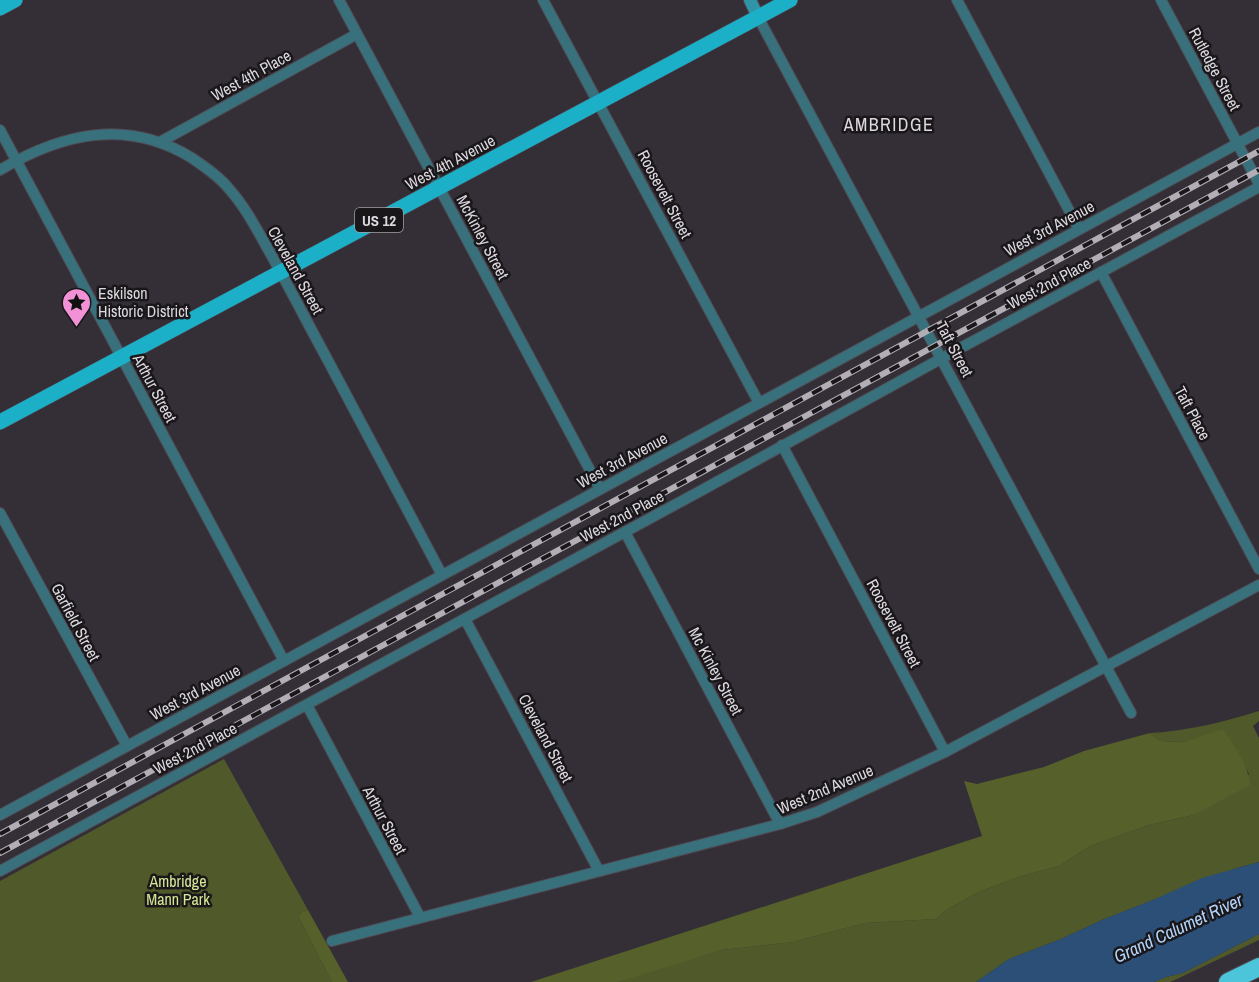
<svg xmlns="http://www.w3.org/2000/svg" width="1259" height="982" viewBox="0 0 1259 982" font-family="'Archivo Narrow',sans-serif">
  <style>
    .green { fill: #505929 }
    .forest { fill: #56602b }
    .water { fill: #2b4f76 }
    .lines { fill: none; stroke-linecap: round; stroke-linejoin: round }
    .street-casing { stroke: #4f4952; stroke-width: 12 }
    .secondary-casing { stroke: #4f4952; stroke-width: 14 }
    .primary-casing { stroke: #4f4952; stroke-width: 16 }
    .highway-casing { stroke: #4f4952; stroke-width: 20 }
    .street { stroke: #38717c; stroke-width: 10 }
    .secondary { stroke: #2f95a6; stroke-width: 12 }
    .primary { stroke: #1bb0c7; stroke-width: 15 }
    .highway { stroke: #4cc5db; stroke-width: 18 }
    .rail-casing { stroke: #b3aeb5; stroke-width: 6 }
    .rail { stroke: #1a171b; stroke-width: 4; stroke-dasharray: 11; stroke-linecap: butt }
    .labels { text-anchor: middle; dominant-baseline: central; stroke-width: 5; stroke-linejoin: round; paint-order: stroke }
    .shield { fill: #1a171b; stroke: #a29ea4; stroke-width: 1.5 }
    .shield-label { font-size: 15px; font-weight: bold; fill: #dcd8de }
    .street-label { font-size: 16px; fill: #dcd8de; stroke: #1a171b }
    .poi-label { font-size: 16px; fill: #dcd8de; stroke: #1a171b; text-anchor: start }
    .park-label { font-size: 16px; fill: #d6e794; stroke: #1a171b }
    .neighbourhood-label { font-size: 18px; letter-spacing: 1.5px; fill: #dcd8de; stroke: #1a171b }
    .water-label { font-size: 18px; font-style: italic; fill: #b2d4fa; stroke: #1a171b }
  </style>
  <rect width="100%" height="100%" fill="#342e37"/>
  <g class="green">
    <path d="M 1259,711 L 1259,721 L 1253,726 L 1259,738 L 1259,862 L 1234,869 L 1153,900 L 1102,920 L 1061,939 L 1009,959 L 976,982 L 618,982 L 636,975 L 722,950 L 793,942 L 865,923 L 936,919 L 946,910 L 979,892 L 1018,877 L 1059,866 L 1090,846 L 1149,825 L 1194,815 L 1249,774 L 1235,747 L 1223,730 L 1183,742 L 1160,741 L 1150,733 C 1187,731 1224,722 1259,711 Z"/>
    <path d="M 224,759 L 308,910 L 302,912 L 298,916 L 332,982 L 0,982 L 0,881 Z"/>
    <path d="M 1259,934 L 1259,940 L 1177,979 L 1170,982 L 1154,982 L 1166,977 L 1183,973 Z"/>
  </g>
  <g class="forest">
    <path d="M 1223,729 C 1235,746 1248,764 1250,785 L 1194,815 L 1149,825 L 1090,846 L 1059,866 L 1018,877 L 979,892 L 946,910 L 936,919 L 865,923 L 793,942 L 722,950 L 618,982 L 531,982 L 982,836 L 964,781 L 977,784 L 1044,767 L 1084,751 L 1150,733 L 1160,741 L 1183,742 Z"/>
    <path d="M 308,910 L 348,982 L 332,982 L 298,916 L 302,912 Z"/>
  </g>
  <path class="water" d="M 1259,862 L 1259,934 L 1183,973 L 1166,977 L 1154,982 L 976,982 L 1009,959 L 1061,939 L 1102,920 L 1153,900 L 1202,878 Z"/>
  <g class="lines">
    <defs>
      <g id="street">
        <path d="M 339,0 L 600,489"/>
        <path d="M 543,0 L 759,403"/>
        <path d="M 957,0 L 1079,229"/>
        <path d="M 1161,0 L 1259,184"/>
        <path d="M 758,17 L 1131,713"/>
        <path d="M 0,130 L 284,661"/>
        <path d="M 160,142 L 357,34"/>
        <path d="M 0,170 C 62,133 127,118 192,158 C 205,167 220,177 230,190 C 246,208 257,230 269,251 C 288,285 306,320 325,355 C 364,428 403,501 442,575"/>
        <path d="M 1101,272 L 1259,569"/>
        <path d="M 782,445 L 945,752"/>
        <path d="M 0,513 L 127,746"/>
        <path d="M 625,532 L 780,824"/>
        <path d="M 465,619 L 599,871"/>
        <path d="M 307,705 L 420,917"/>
        <path d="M 0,815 L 1259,132"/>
        <path d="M 0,871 L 704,489 L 955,351 L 1259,187"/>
        <path d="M 332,941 L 780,824 L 817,812 L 945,752 L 1259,585"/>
      </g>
      <path id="secondary" d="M 750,0 L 758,17"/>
      <g id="primary">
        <path d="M 0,8 L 15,0"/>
        <path d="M 0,422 L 790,0"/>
      </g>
      <path id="highway" d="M 1228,982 L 1259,967"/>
    </defs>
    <use href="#street" class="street-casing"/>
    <use href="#secondary" class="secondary-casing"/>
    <use href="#primary" class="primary-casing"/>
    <use href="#highway" class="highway-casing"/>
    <use href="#street" class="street"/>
    <use href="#secondary" class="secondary"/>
    <use href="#primary" class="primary"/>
    <use href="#highway" class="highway"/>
    <defs>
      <g id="rail">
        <path d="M 0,834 L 1259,151"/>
        <path d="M 0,853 L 1259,170"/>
      </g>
    </defs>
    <use href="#rail" class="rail-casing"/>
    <use href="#rail" class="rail"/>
  </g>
  <defs>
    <symbol id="sight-pin" viewBox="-11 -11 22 30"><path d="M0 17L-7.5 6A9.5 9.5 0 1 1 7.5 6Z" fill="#f391d6" stroke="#1a171b"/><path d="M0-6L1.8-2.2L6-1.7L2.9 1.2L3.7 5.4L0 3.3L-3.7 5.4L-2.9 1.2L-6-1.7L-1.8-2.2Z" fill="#111"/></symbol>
  </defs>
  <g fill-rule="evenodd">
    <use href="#sight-pin" x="60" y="286" width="33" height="45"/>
  </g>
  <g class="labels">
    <rect class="shield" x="355" y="208" width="48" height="24" rx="4.5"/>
    <g class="shield-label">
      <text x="379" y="220">US 12</text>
    </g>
    <g class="street-label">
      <text transform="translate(1215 69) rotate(62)">Rutledge Street</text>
      <text transform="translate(251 75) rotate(-29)">West 4th Place</text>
      <text transform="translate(450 162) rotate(-28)">West 4th Avenue</text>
      <text transform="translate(665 194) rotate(62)">Roosevelt Street</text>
      <text transform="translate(1049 228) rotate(-28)">West 3rd Avenue</text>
      <text transform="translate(483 237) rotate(62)">McKinley Street</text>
      <text transform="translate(296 270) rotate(61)">Cleveland Street</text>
      <text transform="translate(1049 283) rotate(-28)">West 2nd Place</text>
      <text transform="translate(955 349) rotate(62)">Taft Street</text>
      <text transform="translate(155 388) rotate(62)">Arthur Street</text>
      <text transform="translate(1193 413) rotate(62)">Taft Place</text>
      <text transform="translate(622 460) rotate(-28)">West 3rd Avenue</text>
      <text transform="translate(622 516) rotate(-28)">West 2nd Place</text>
      <text transform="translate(76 622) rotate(62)">Garfield Street</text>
      <text transform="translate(894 623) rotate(62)">Roosevelt Street</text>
      <text transform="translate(716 671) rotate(62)">Mc Kinley Street</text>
      <text transform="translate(195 692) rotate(-28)">West 3rd Avenue</text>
      <text transform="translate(546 738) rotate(62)">Cleveland Street</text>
      <text transform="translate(195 748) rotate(-28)">West 2nd Place</text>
      <text transform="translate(825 789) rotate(-23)">West 2nd Avenue</text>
      <text transform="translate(385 820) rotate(62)">Arthur Street</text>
    </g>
    <g class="poi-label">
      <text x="98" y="293">Eskilson<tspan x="98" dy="18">Historic District</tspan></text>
    </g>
    <g class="park-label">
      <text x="178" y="881">Ambridge<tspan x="178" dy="18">Mann Park</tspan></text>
    </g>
    <g class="neighbourhood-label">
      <text x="889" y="124">AMBRIDGE</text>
    </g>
    <g class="water-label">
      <text transform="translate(1178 928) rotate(-25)">Grand Calumet River</text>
    </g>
  </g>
</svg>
